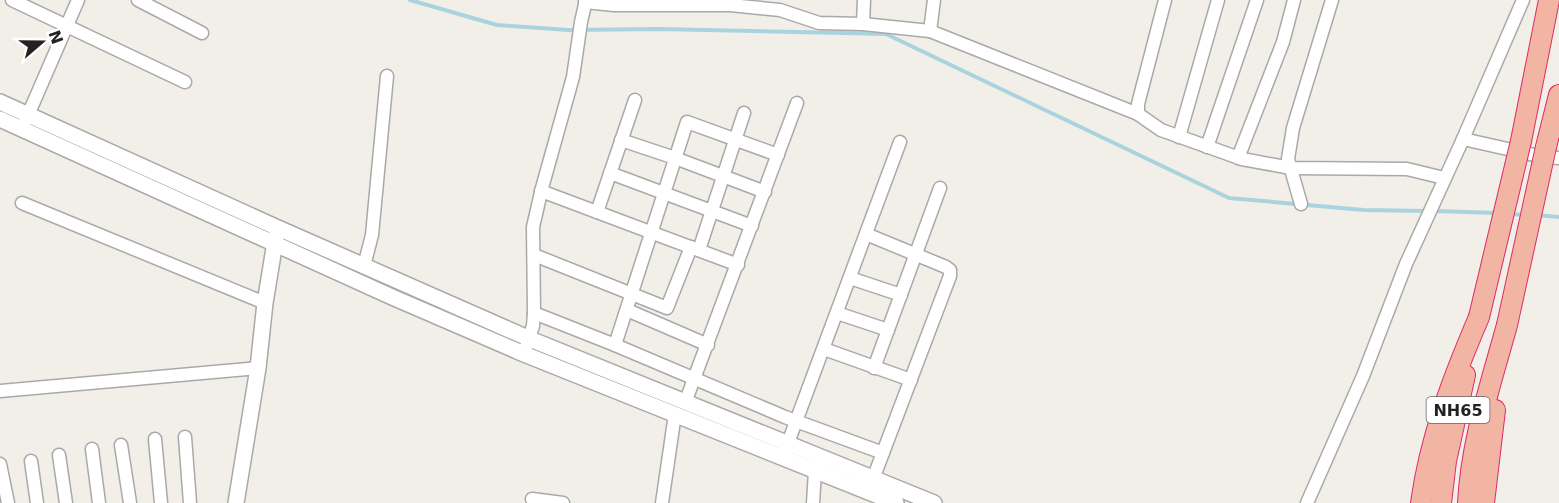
<svg xmlns="http://www.w3.org/2000/svg" width="1559" height="503" viewBox="0 0 1559 503" font-family="'DejaVu Sans',sans-serif">
  <style>
    .lines { fill: none; stroke-linecap: round; stroke-linejoin: round }
    .stream { stroke: #aad3df; stroke-width: 4 }
    .minor-casing { stroke: #a9a9a9; stroke-width: 15 }
    .tertiary-casing { stroke: #a9a9a9; stroke-width: 18 }
    .trunk-casing { stroke: #dc2a67; stroke-width: 22 }
    .minor { stroke: #fff; stroke-width: 12 }
    .tertiary { stroke: #fff; stroke-width: 15 }
    .trunk { stroke: #f2b4a3; stroke-width: 20 }
    .trunk-bridge-casing { stroke: #dc2a67; stroke-width: 22; stroke-linecap: butt }
    .trunk-bridge { stroke: #f2b4a3; stroke-width: 20 }
    .labels { text-anchor: middle; dominant-baseline: central; stroke-width: 5; stroke-linejoin: round; paint-order: stroke }
    .shield { fill: #fff; stroke: #646464; stroke-width: 1.5 }
    .shield-label { font-size: 16px; font-weight: bold; fill: #222 }
  </style>
  <rect width="100%" height="100%" fill="#f2efe9"/>
  <g class="lines">
    <g class="stream">
      <path d="M 410,0 L 497,25 L 568,30 L 659,29 L 886,34 L 1229,198 L 1364,210 L 1426,211"/>
      <path d="M 1434,211 L 1498,213"/>
      <path d="M 1509,214 L 1525,215"/>
      <path d="M 1536,215 L 1559,217"/>
    </g>
    <defs>
      <g id="minor">
        <path d="M 12,0 L 185,82"/>
        <path d="M 138,0 L 202,33"/>
        <path d="M 585,2 L 614,5 L 730,5 L 780,10 L 819,23 L 863,24 L 930,31 L 934,0"/>
        <path d="M 863,24 L 864,0"/>
        <path d="M 930,31 L 1138,114 L 1161,130 L 1242,159 L 1291,168 L 1407,169 L 1444,178"/>
        <path d="M 1138,114 L 1138,104 L 1165,0"/>
        <path d="M 25,122 L 78,0"/>
        <path d="M 1179,137 L 1218,0"/>
        <path d="M 1463,139 L 1543,157 L 1559,158"/>
        <path d="M 621,140 L 675,158 L 765,192"/>
        <path d="M 1207,147 L 1257,0"/>
        <path d="M 1238,158 L 1283,42 L 1294,0"/>
        <path d="M 610,173 L 752,226"/>
        <path d="M 541,191 L 738,265"/>
        <path d="M 22,203 L 265,303"/>
        <path d="M 1301,204 L 1288,159 L 1293,128 L 1332,0"/>
        <path d="M 597,212 L 635,100"/>
        <path d="M 866,234 L 946,267 L 950,270 L 950,276 L 873,479"/>
        <path d="M 699,250 L 744,113"/>
        <path d="M 534,255 L 667,308 L 691,247"/>
        <path d="M 364,266 L 372,235 L 387,76"/>
        <path d="M 850,278 L 901,295"/>
        <path d="M 627,310 L 708,345"/>
        <path d="M 534,313 L 615,345 L 785,417 L 883,453"/>
        <path d="M 837,313 L 888,330"/>
        <path d="M 615,345 L 687,122 L 778,155"/>
        <path d="M 526,347 L 533,326 L 534,313 L 533,227 L 542,188 L 573,77 L 581,22 L 586,0"/>
        <path d="M 824,349 L 911,380"/>
        <path d="M 874,368 L 940,188"/>
        <path d="M 0,391 L 258,368"/>
        <path d="M 685,403 L 797,103"/>
        <path d="M 185,437 L 190,503"/>
        <path d="M 155,439 L 161,503"/>
        <path d="M 121,445 L 130,503"/>
        <path d="M 92,449 L 99,503"/>
        <path d="M 785,451 L 900,142"/>
        <path d="M 59,455 L 66,503"/>
        <path d="M 31,461 L 37,503"/>
        <path d="M 0,464 L 8,503"/>
        <path d="M 532,499 L 563,503"/>
        <path d="M 662,503 L 675,414"/>
        <path d="M 813,503 L 815,471 L 819,463"/>
        <path d="M 1307,503 L 1363,376 L 1406,264 L 1463,139 L 1523,0"/>
      </g>
      <g id="tertiary">
        <path d="M 0,102 L 278,228 L 530,339 L 934,503"/>
        <path d="M 0,119 L 392,297 L 524,354 L 896,503"/>
        <path d="M 236,503 L 258,368 L 265,303 L 276,236"/>
      </g>
      <g id="trunk">
        <path d="M 1521,141 L 1549,0"/>
        <path d="M 1546,147 L 1559,95"/>
        <path d="M 1421,503 C 1430,437 1453,378 1479,317"/>
        <path d="M 1441,503 L 1446,461 L 1465,375"/>
        <path d="M 1468,503 C 1471,442 1491,383 1507,325"/>
        <path d="M 1484,503 L 1495,410"/>
      </g>
    </defs>
    <use href="#minor" class="minor-casing"/>
    <use href="#tertiary" class="tertiary-casing"/>
    <use href="#trunk" class="trunk-casing"/>
    <use href="#minor" class="minor"/>
    <use href="#tertiary" class="tertiary"/>
    <use href="#trunk" class="trunk"/>
    <defs>
      <g id="trunk-bridge">
        <path d="M 1479,317 L 1521,141"/>
        <path d="M 1507,325 L 1546,147"/>
      </g>
    </defs>
    <use href="#trunk-bridge" class="trunk-bridge-casing"/>
    <use href="#trunk-bridge" class="trunk-bridge"/>
  </g>
  <g class="labels">
    <rect class="shield" x="1426.5" y="397" width="63" height="26" rx="4.5"/>
    <g class="shield-label">
      <text x="1458" y="410">NH65</text>
    </g>
  </g>
  <g transform="translate(42 42) rotate(70)" stroke="#ffffff" stroke-width="4.5" paint-order="stroke">
  <path d="M0-4.5L10 22L0 15L-10 22Z" fill="#222222"/>
  <text y="-9" font-size="16" font-weight="bold" text-anchor="middle" fill="#222222">N</text>
  </g>
</svg>
